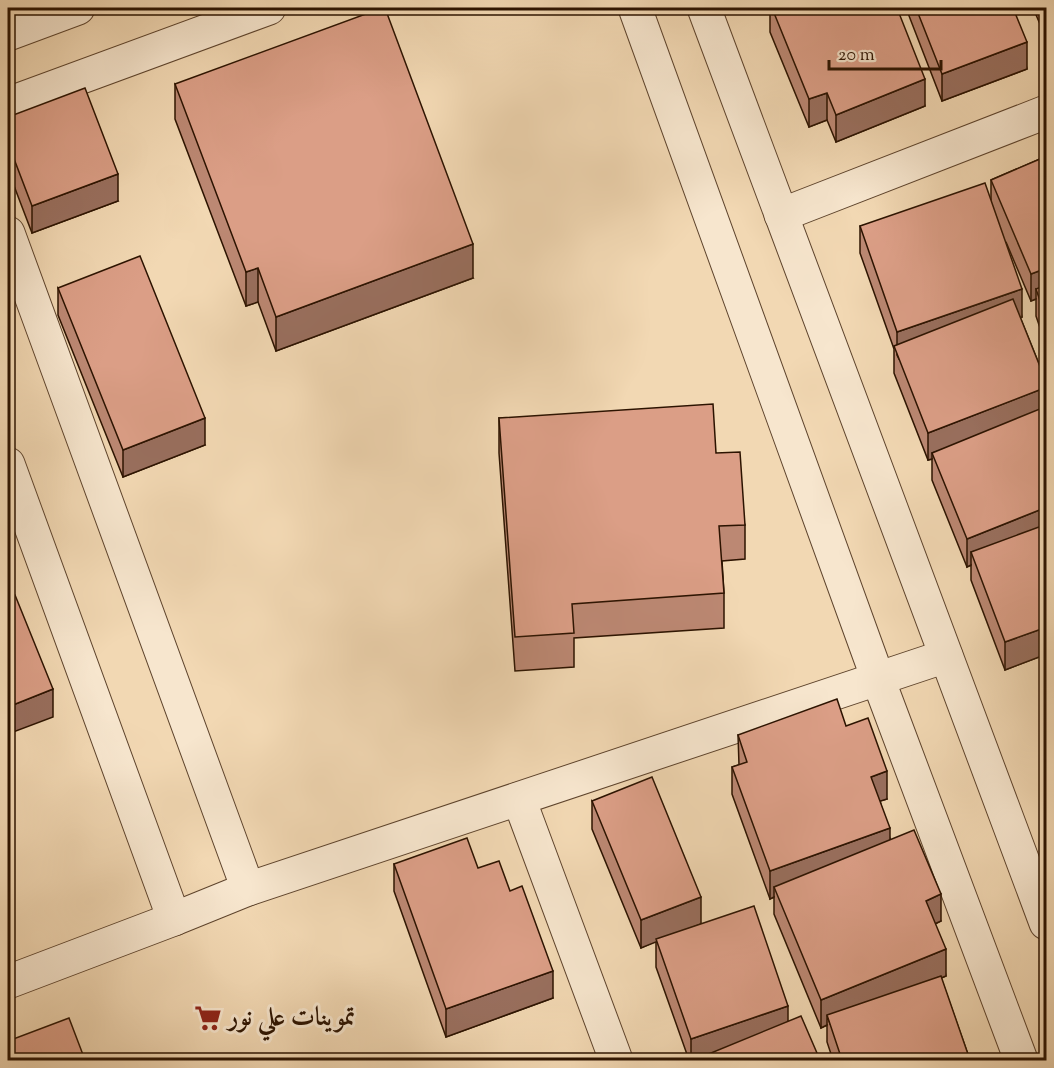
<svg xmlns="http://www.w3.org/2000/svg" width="1054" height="1068" viewBox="0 0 1054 1068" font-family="'Sorts Mill Goudy',Amiri,serif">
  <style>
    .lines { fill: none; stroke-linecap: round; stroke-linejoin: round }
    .minor-casing { stroke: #5e442d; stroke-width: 35 }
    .minor { stroke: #f7e6ce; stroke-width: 33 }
    .wall { fill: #bc8873; stroke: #2c1300; stroke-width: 1.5 }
    .shaded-wall { fill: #996f5e; stroke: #2c1300; stroke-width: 1.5 }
    .building { fill: #db9e86; stroke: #2c1300; stroke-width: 1.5 }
    .labels { text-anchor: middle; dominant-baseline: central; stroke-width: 6; stroke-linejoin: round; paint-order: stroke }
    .poi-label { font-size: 26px; font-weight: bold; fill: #2c1300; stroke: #f7e6ce; text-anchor: start }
  </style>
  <rect width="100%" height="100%" fill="#f2d8b3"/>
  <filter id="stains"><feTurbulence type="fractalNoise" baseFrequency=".00333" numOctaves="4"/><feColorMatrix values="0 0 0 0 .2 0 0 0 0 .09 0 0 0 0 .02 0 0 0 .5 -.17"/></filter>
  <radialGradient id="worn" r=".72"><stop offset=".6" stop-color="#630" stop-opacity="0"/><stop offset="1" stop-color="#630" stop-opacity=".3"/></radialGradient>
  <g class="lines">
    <defs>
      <g id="minor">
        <path d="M 635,8 L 878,679 L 1021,1060"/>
        <path d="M 704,8 L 1046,923"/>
        <path d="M 8,34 L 78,8"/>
        <path d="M 8,104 L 269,8"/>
        <path d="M 781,215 L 1046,112"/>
        <path d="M 8,233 L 248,889"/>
        <path d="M 8,464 L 174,919"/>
        <path d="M 519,799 L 616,1060"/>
        <path d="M 8,982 L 174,919 L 248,889 L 946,656"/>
      </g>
    </defs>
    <use href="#minor" class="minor-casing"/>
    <use href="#minor" class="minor"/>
  </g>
  <g class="wall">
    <path d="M 770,8 L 897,8 L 925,106 L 836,142 L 827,120 L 809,127 L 770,32 Z"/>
    <path d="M 906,8 L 1013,8 L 1027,69 L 942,101 Z"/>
    <path d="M 1033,8 L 1047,8 L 1047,40 Z"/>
    <path d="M 175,84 L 473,278 L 276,351 L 258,302 L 246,306 L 175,119 Z"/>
    <path d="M 8,117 L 118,201 L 32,233 L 8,170 Z"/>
    <path d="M 1047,156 L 1047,348 L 1036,316 L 1036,299 L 1031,301 L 1006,242 L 1022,317 L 1020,317 L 1047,384 L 1047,654 L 1005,670 L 971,580 L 971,565 L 967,567 L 932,480 L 932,459 L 928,460 L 894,373 L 894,349 L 860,253 L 860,226 L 991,200 L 991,180 Z"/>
    <path d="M 58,288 L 205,445 L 123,477 L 58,315 Z"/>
    <path d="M 499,418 L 716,453 L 745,525 L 745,559 L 722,561 L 724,593 L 724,628 L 574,638 L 574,667 L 515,671 L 499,453 Z"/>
    <path d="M 846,726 L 887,799 L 880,801 L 890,839 L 941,921 L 935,924 L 946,976 L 941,978 L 970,1060 L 833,1060 L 827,1042 L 827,1025 L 821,1028 L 774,914 L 774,897 L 770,899 L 732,794 L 732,767 L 739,765 L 738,735 Z"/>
    <path d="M 592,801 L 788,1021 L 820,1060 L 689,1060 L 656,967 L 656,941 L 641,948 L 592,829 Z"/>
    <path d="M 394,864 L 478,868 L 510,891 L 553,998 L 446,1037 L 394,891 Z"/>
  </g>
  <g class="shaded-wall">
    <path d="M 1027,42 L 1027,69 L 942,101 L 942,74 Z"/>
    <path d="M 925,79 L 925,106 L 836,142 L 836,115 Z"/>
    <path d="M 827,93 L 827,120 L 809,127 L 809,99 Z"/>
    <path d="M 118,174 L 118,201 L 32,233 L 32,206 Z"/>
    <path d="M 473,244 L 473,278 L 276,351 L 276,317 Z"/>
    <path d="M 258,268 L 258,302 L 246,306 L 246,272 Z"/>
    <path d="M 1047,268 L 1047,295 L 1036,289 L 1036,299 L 1031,301 L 1031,274 Z"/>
    <path d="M 1022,289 L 1022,317 L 899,359 L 897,355 L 897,332 Z"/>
    <path d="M 1047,387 L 1047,414 L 932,453 L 932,459 L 928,460 L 928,433 Z"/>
    <path d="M 205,418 L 205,445 L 123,477 L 123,450 Z"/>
    <path d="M 1047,507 L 1047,534 L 971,552 L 971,565 L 967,567 L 967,539 Z"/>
    <path d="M 1047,627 L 1047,654 L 1005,670 L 1005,642 Z"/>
    <path d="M 53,689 L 53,717 L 8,734 L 8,707 Z"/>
    <path d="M 887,771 L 887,799 L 871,804 L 871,777 Z"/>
    <path d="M 890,828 L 890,855 L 774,887 L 774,897 L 770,899 L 770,871 Z"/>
    <path d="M 941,894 L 941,921 L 926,928 L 926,901 Z"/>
    <path d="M 701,897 L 701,924 L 641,948 L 641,920 Z"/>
    <path d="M 946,949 L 946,976 L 830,1024 L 827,1015 L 827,1025 L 821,1028 L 821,1000 Z"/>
    <path d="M 553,971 L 553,998 L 446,1037 L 446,1009 Z"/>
    <path d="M 788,1006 L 788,1033 L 694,1060 L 691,1060 L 691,1039 Z"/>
  </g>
  <g class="building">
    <path d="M 382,8 L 385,8 L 473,244 L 276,317 L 258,268 L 246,272 L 175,84 Z"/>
    <path d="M 772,8 L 897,8 L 925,79 L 836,115 L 827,93 L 809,99 Z"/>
    <path d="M 916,8 L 1013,8 L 1027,42 L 942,74 Z"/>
    <path d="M 85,88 L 118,174 L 32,206 L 8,143 L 8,117 Z"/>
    <path d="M 1047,156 L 1047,268 L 1031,274 L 991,180 Z"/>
    <path d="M 985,183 L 1022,289 L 897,332 L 860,226 Z"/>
    <path d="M 140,256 L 205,418 L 123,450 L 58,288 Z"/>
    <path d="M 1047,285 L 1047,321 L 1036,289 Z"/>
    <path d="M 1013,299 L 1047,384 L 1047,387 L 928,433 L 894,346 Z"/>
    <path d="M 713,404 L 716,453 L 740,452 L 745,525 L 719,526 L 724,593 L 572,604 L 574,633 L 515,637 L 499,418 Z"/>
    <path d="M 1047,406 L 1047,507 L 967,539 L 932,453 Z"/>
    <path d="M 1047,524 L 1047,627 L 1005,642 L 971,552 Z"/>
    <path d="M 15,595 L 53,689 L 8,707 L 8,598 Z"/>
    <path d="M 837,699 L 846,726 L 868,718 L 887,771 L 871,777 L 890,828 L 770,871 L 732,767 L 747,762 L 738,735 Z"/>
    <path d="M 652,777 L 701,897 L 641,920 L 592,801 Z"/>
    <path d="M 914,830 L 941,894 L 926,901 L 946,949 L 821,1000 L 774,887 Z"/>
    <path d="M 467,838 L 478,868 L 499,861 L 510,891 L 522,886 L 553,971 L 446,1009 L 394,864 Z"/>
    <path d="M 754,906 L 788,1006 L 691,1039 L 656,939 Z"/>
    <path d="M 941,976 L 970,1060 L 842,1060 L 827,1015 Z"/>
    <path d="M 801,1016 L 820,1060 L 694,1060 Z"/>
    <path d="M 69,1018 L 85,1060 L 8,1060 L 8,1041 Z"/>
  </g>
  <defs>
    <symbol id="supermarket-bare" viewBox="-9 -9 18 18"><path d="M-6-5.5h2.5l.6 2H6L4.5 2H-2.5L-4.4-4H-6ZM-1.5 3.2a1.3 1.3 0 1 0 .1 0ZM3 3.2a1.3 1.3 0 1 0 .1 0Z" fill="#8f2418" stroke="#f7e6ce" stroke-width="2.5" paint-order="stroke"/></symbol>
  </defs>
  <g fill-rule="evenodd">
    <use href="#supermarket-bare" x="189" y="999" width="38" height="38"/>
  </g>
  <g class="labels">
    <g class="poi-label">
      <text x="228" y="1018">تموينات علي نور</text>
    </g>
  </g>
  <rect width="1054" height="1068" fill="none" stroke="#f2d8b3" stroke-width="30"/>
  <rect x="9" y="9" width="1036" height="1050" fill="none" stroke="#2c1300" stroke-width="3"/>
  <rect x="15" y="15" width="1024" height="1038" fill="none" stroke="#2c1300" stroke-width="1.5"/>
  <path d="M829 60v9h112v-9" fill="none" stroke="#2c1300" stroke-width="3"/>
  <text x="838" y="60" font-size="18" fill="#2c1300" stroke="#f7e6ce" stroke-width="4.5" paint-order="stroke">20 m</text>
  <rect width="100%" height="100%" filter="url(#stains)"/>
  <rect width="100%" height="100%" fill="url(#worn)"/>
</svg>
